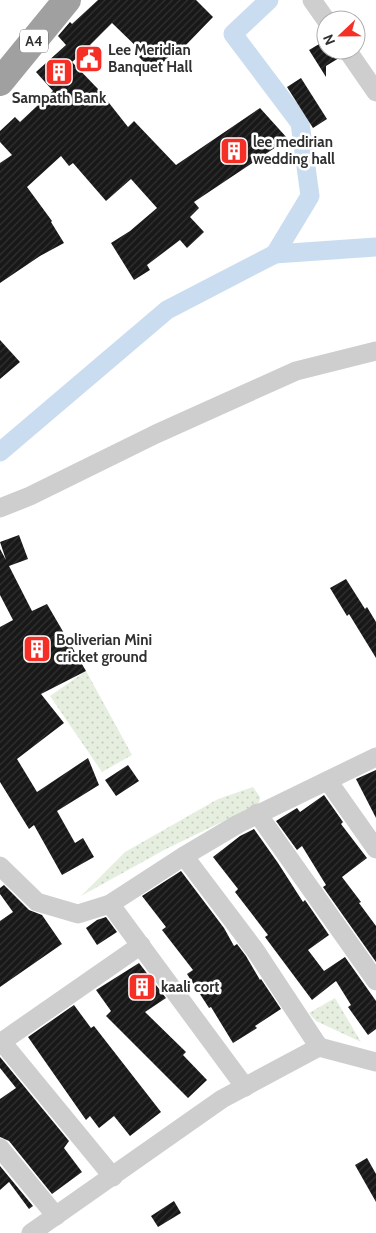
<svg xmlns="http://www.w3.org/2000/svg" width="376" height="1233" viewBox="0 0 376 1233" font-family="Cabin,sans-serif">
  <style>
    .grass { fill: url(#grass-dots) }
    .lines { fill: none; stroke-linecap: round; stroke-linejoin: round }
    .canal { stroke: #caddf0; stroke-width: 19 }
    .building { fill: url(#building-hatch) }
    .minor { stroke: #cecece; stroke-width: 19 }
    .trunk { stroke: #a0a0a0; stroke-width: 28 }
    .labels { text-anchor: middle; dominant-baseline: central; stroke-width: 5; stroke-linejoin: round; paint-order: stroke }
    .shield { fill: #fff; stroke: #6f6f6f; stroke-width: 1 }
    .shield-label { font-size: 14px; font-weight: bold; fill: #313131 }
    .poi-label { font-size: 15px; font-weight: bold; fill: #313131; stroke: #fff; text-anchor: start }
  </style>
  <defs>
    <pattern id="grass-dots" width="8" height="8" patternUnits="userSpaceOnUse" patternTransform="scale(1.25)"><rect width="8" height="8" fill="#e6efdf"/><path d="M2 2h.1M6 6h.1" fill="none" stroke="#c6cdc0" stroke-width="1.8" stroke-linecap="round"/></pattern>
    <pattern id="building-hatch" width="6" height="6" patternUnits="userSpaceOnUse" patternTransform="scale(1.25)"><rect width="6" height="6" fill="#181818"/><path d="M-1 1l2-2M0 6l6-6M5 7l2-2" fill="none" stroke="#313131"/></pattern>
  </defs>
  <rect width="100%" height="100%" fill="#fff"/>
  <g class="grass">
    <path d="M 86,671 L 132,755 L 102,772 L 50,696 Z"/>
    <path d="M 253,787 L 260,797 L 259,804 L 166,849 L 81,896 L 125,852 L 218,799 Z"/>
    <path d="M 335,998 L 361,1042 L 316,1021 L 309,1013 Z"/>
  </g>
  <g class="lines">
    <g class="canal">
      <path d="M 269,0 L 233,34 L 300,123 L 310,196 L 275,254"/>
      <path d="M 0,452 L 167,310 L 275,254 L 376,247"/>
    </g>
  </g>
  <g class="building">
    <path d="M 98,0 L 196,0 L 213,17 L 184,47 L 181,44 L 154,72 L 139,57 L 143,53 L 112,23 L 90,45 L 91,46 L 72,62 L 98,89 L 128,127 L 134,121 L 176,165 L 260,108 L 288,139 L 194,202 L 199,208 L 190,217 L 204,232 L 187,248 L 180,240 L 147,265 L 150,270 L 134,280 L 111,243 L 130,231 L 157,208 L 131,179 L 106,201 L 73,163 L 69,166 L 61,156 L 27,187 L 52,221 L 51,222 L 64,243 L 40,256 L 0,283 L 0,163 L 12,155 L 0,142 L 0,131 L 15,117 L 20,122 L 53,91 L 36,72 L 66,45 L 58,36 L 70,22 L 72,24 Z"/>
    <path d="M 326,40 L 326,50 L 336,50 L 339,58 L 326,66 L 326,77 L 309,50 Z"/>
    <path d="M 301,78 L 327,119 L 313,128 L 287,87 Z"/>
    <path d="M 0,340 L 20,362 L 0,379 Z"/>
    <path d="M 19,535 L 28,559 L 9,566 L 32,611 L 47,604 L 86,671 L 41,694 L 64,723 L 17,759 L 37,792 L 88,758 L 99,785 L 57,811 L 75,843 L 83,838 L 94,857 L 62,875 L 34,825 L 29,829 L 0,782 L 0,627 L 13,620 L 0,595 L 0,549 L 6,560 L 0,542 Z"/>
    <path d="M 346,579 L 365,609 L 367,607 L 376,622 L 376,658 L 349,614 L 347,616 L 330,588 Z"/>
    <path d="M 128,765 L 139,781 L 116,796 L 105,780 Z"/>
    <path d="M 376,770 L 376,818 L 356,779 Z"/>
    <path d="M 324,795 L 343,822 L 341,824 L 367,858 L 342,877 L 361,902 L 359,903 L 376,926 L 376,962 L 323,887 L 326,885 L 302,846 L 297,850 L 276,821 L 297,808 L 300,812 Z"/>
    <path d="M 254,829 L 278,863 L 303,902 L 305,900 L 329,935 L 308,950 L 324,971 L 345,957 L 376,1001 L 376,1029 L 368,1035 L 348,1007 L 351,1005 L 336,981 L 312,1000 L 265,937 L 268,935 L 235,892 L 238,889 L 213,857 L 240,836 Z"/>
    <path d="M 181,871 L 224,928 L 234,946 L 237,944 L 246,956 L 260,980 L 261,979 L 281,1009 L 255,1026 L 257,1028 L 233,1043 L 211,1007 L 209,1008 L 187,974 L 193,970 L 162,930 L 166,927 L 142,896 Z"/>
    <path d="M 4,885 L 29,910 L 42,915 L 62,944 L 0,987 L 0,921 L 13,912 L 0,894 L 0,888 Z"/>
    <path d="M 106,917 L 117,932 L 97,945 L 86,928 L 97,920 Z"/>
    <path d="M 139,963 L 166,998 L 145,1012 L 186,1052 L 183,1055 L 207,1080 L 188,1098 L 106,1016 L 111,1011 L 96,990 Z"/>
    <path d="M 74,1005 L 91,1028 L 94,1026 L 161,1112 L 130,1136 L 114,1116 L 99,1128 L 90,1116 L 86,1120 L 28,1037 Z"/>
    <path d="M 0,1057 L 69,1141 L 64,1148 L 82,1172 L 52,1194 L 9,1141 L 0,1137 L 0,1099 L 16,1088 L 0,1068 Z"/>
    <path d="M 367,1158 L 376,1174 L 376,1202 L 355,1165 Z"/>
    <path d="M 0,1166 L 33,1206 L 29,1209 L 9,1182 L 0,1190 Z"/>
    <path d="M 174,1201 L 181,1213 L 158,1227 L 151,1216 Z"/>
  </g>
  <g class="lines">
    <g class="minor">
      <path d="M 312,0 L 326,20"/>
      <path d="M 347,50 L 376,92"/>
      <path d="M 0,508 L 30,496 L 156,434 L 296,371 L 376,351"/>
      <path d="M 328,781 L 376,849"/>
      <path d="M 257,813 L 376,981"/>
      <path d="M 184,856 L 255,950 L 319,1047"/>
      <path d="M 0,866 L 37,902 L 78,914 L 110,904 L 184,856 L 238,824 L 376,757"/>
      <path d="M 110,904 L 245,1087"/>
      <path d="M 2,1042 L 113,1177"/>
      <path d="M 0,1043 L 141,945"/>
      <path d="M 0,1148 L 56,1216"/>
      <path d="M 31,1233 L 222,1099 L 319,1047 L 376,1062"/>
    </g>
    <path class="trunk" d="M 0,82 L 67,0"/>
  </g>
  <defs>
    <symbol id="civic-square" viewBox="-11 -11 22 22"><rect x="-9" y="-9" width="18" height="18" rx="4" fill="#f62f26" stroke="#fff"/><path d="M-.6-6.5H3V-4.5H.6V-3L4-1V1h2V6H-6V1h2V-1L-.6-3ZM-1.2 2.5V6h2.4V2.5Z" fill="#fff"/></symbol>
    <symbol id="building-square" viewBox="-11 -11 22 22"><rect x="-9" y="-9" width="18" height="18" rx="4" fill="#f62f26" stroke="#fff"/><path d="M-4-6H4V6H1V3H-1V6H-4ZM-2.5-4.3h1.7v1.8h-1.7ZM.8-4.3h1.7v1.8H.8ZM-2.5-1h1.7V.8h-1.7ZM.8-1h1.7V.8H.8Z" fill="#fff"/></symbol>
  </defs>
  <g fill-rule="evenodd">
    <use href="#civic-square" x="73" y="43" width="32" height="32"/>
    <use href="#building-square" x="43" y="56" width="32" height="32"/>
    <use href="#building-square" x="218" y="135" width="32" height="32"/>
    <use href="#building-square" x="21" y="633" width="32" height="32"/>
    <use href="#building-square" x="126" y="971" width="32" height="32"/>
  </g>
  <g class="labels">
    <rect class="shield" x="20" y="29.5" width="28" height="23" rx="4"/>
    <g class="shield-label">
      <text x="34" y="41">A4</text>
    </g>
    <g class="poi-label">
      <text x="108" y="50">Lee Meridian<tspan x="108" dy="17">Banquet Hall</tspan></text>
      <text x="59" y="98" text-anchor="middle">Sampath Bank</text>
      <text x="253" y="142">lee medirian<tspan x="253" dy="17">wedding hall</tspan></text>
      <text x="56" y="640">Boliverian Mini<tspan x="56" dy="17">cricket ground</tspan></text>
      <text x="161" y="987">kaali cort</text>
    </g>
  </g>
  <g transform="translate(341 35) rotate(248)"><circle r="24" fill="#ffffff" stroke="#adadad"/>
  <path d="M0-4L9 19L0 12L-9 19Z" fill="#f62f26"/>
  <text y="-8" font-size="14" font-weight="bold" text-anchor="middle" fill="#313131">N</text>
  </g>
</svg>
